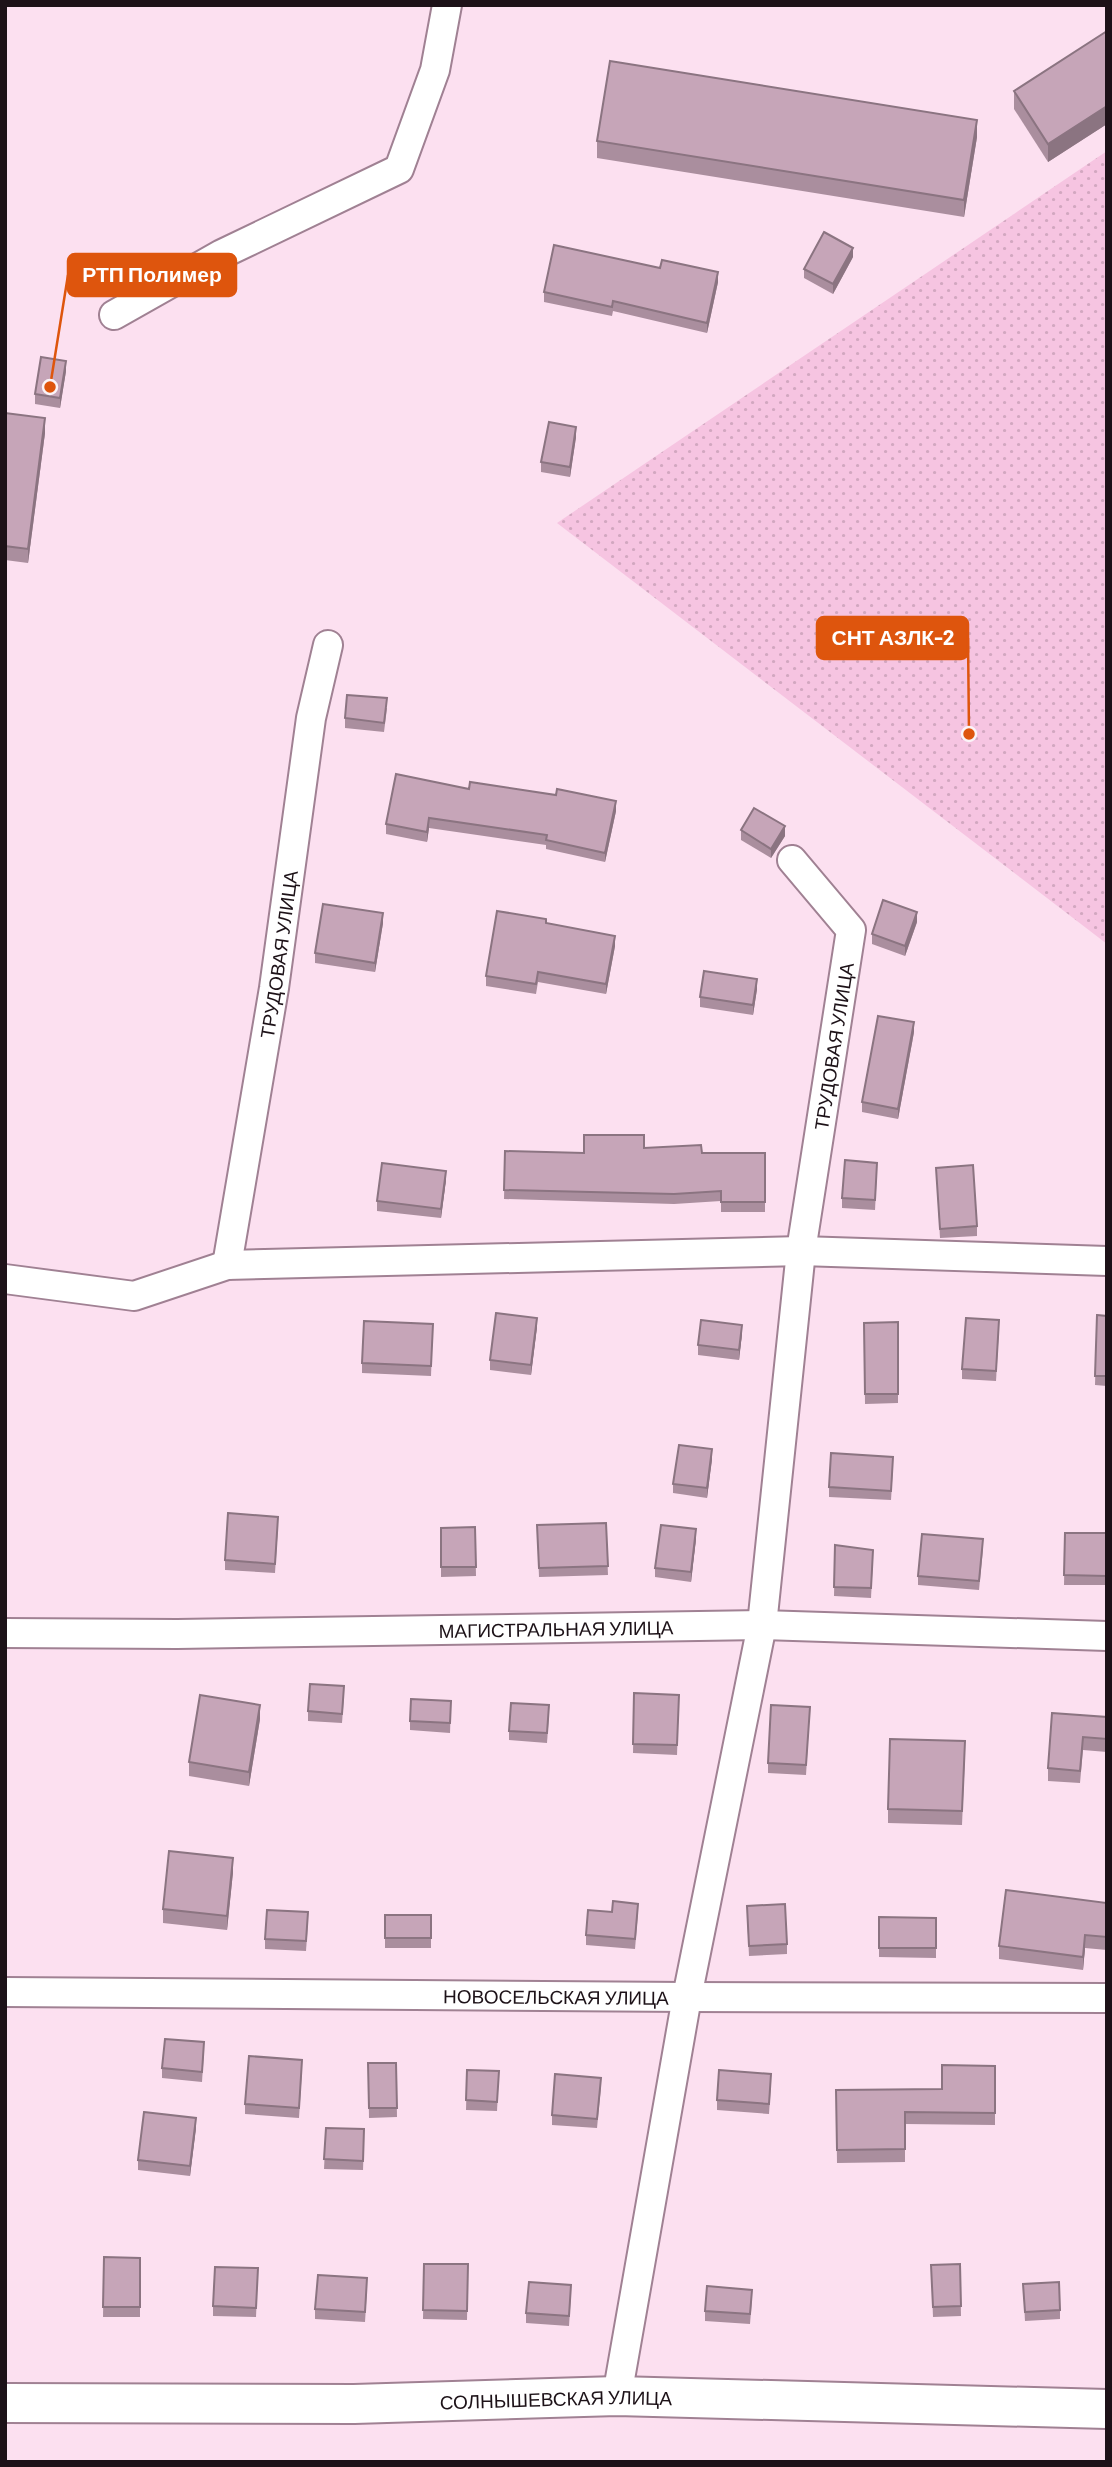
<svg xmlns="http://www.w3.org/2000/svg" width="1112" height="2467" viewBox="0 0 1112 2467" font-family="Barlow,sans-serif">
  <style>
    .garden { fill: url(#garden-dots) }
    .lines { fill: none; stroke-linecap: round; stroke-linejoin: round }
    .street-casing { stroke: #a08193; stroke-width: 32 }
    .secondary-casing { stroke: #a08193; stroke-width: 42 }
    .street { stroke: #fff; stroke-width: 28 }
    .secondary { stroke: #fff; stroke-width: 38 }
    .wall { fill: #aa8e9e }
    .shaded-wall { fill: #8b7481 }
    .building { fill: #c6a5b8; stroke: #8b7481; stroke-width: 2 }
    .labels { text-anchor: middle; dominant-baseline: central; stroke-width: 5; stroke-linejoin: round; paint-order: stroke }
    .street-label { font-size: 19px; fill: #1d1218; stroke: #fbf4f8 }
    .leader { fill: none; stroke: #de550d; stroke-width: 2.5 }
    .callout-dot { fill: #de550d; stroke: #fbf4f8; stroke-width: 2.5 }
    .callout { fill: #de550d; stroke: #de550d; stroke-width: 2.5 }
    .callout-label { font-size: 21px; text-anchor: middle; font-weight: bold; fill: #fff }
  </style>
  <defs>
    <pattern id="garden-dots" width="8" height="8" patternUnits="userSpaceOnUse" patternTransform="scale(1.75)"><rect width="8" height="8" fill="#f6c4e1"/><path d="M2 2h.1M6 6h.1" fill="none" stroke="#d2a7c0" stroke-width="1.8" stroke-linecap="round"/></pattern>
  </defs>
  <rect width="100%" height="100%" fill="#fce0f0"/>
  <path class="garden" d="M 1107,151 L 1107,944 L 557,523 Z"/>
  <g class="lines">
    <defs>
      <g id="street">
        <path d="M 114,315 L 222,254 L 399,169 L 435,70 L 447,5"/>
        <path id="s1" d="M 227,1265 L 274,988 L 311,718 L 328,645"/>
        <path d="M 5,1279 L 134,1296 L 227,1265 L 801,1251 L 1107,1261"/>
        <path id="s2" d="M 5,1633 L 177,1634 L 762,1625 L 1107,1636"/>
        <path id="s3" d="M 5,1992 L 687,1997 L 1107,1998"/>
        <path id="s4" d="M 617,2396 L 687,1997 L 762,1625 L 801,1251 L 851,930 L 792,860"/>
      </g>
      <g id="secondary">
        <path id="s5" d="M 5,2403 L 354,2404 L 617,2396 L 1107,2409"/>
      </g>
    </defs>
    <use href="#street" class="street-casing"/>
    <use href="#secondary" class="secondary-casing"/>
    <use href="#street" class="street"/>
    <use href="#secondary" class="secondary"/>
  </g>
  <g class="wall">
    <path d="M 1107,31 L 1107,124 L 1048,162 L 1014,109 L 1014,91 Z"/>
    <path d="M 977,137 L 964,217 L 597,158 L 597,141 Z"/>
    <path d="M 853,257 L 833,294 L 804,278 L 804,269 Z"/>
    <path d="M 718,282 L 707,333 L 613,311 L 612,316 L 544,302 L 544,292 Z"/>
    <path d="M 66,371 L 60,408 L 35,404 L 35,394 Z"/>
    <path d="M 5,413 L 45,433 L 28,563 L 5,560 Z"/>
    <path d="M 576,437 L 570,477 L 541,472 L 541,462 Z"/>
    <path d="M 387,708 L 384,732 L 345,728 L 345,718 Z"/>
    <path d="M 469,789 L 616,811 L 605,862 L 546,849 L 546,845 L 429,828 L 427,842 L 386,834 L 386,824 Z"/>
    <path d="M 741,830 L 785,836 L 771,858 L 741,840 Z"/>
    <path d="M 917,922 L 905,956 L 872,944 L 872,934 Z"/>
    <path d="M 383,923 L 375,972 L 315,963 L 315,953 Z"/>
    <path d="M 546,923 L 615,946 L 606,994 L 538,982 L 536,994 L 486,986 L 486,976 Z"/>
    <path d="M 757,989 L 753,1015 L 700,1007 L 700,997 Z"/>
    <path d="M 914,1032 L 898,1119 L 862,1112 L 862,1102 Z"/>
    <path d="M 644,1148 L 702,1153 L 765,1153 L 765,1212 L 721,1212 L 721,1201 L 674,1204 L 504,1199 L 505,1151 L 584,1153 Z"/>
    <path d="M 936,1168 L 977,1226 L 977,1236 L 940,1238 Z"/>
    <path d="M 877,1172 L 875,1210 L 842,1208 L 842,1198 Z"/>
    <path d="M 446,1180 L 441,1218 L 377,1211 L 377,1201 Z"/>
    <path d="M 1097,1315 L 1107,1316 L 1107,1386 L 1095,1385 Z"/>
    <path d="M 898,1322 L 898,1403 L 865,1404 L 864,1323 Z"/>
    <path d="M 433,1324 L 431,1376 L 362,1373 L 362,1363 Z"/>
    <path d="M 537,1327 L 531,1375 L 490,1370 L 490,1360 Z"/>
    <path d="M 999,1329 L 996,1381 L 962,1379 L 962,1369 Z"/>
    <path d="M 742,1334 L 739,1360 L 698,1355 L 698,1345 Z"/>
    <path d="M 712,1459 L 707,1498 L 673,1493 L 673,1484 Z"/>
    <path d="M 893,1466 L 891,1500 L 829,1497 L 829,1487 Z"/>
    <path d="M 606,1523 L 608,1575 L 539,1577 L 537,1525 Z"/>
    <path d="M 278,1527 L 275,1573 L 225,1570 L 225,1560 Z"/>
    <path d="M 475,1527 L 476,1576 L 441,1577 L 441,1528 Z"/>
    <path d="M 1065,1533 L 1107,1533 L 1107,1585 L 1064,1585 Z"/>
    <path d="M 696,1539 L 691,1582 L 655,1577 L 655,1568 Z"/>
    <path d="M 835,1545 L 873,1559 L 871,1598 L 834,1596 Z"/>
    <path d="M 983,1549 L 979,1590 L 918,1585 L 918,1576 Z"/>
    <path d="M 634,1693 L 679,1695 L 677,1755 L 633,1753 Z"/>
    <path d="M 344,1696 L 342,1723 L 308,1721 L 308,1711 Z"/>
    <path d="M 451,1701 L 450,1733 L 410,1730 L 410,1721 Z"/>
    <path d="M 810,1707 L 806,1775 L 768,1773 L 768,1763 Z"/>
    <path d="M 549,1715 L 547,1743 L 509,1740 L 509,1731 Z"/>
    <path d="M 1107,1717 L 1107,1752 L 1083,1750 L 1080,1783 L 1048,1781 L 1048,1768 Z"/>
    <path d="M 260,1719 L 249,1786 L 189,1776 L 189,1762 Z"/>
    <path d="M 965,1755 L 962,1825 L 888,1823 L 888,1809 Z"/>
    <path d="M 233,1872 L 227,1930 L 163,1923 L 163,1909 Z"/>
    <path d="M 1107,1898 L 1107,1950 L 1085,1948 L 1083,1970 L 999,1959 L 999,1946 L 1106,1903 Z"/>
    <path d="M 612,1912 L 638,1913 L 635,1949 L 586,1945 L 586,1935 Z"/>
    <rect x="385" y="1915" width="46" height="33"/>
    <path d="M 747,1915 L 787,1944 L 787,1954 L 749,1956 Z"/>
    <path d="M 879,1917 L 936,1918 L 936,1958 L 879,1957 Z"/>
    <path d="M 308,1922 L 306,1951 L 265,1949 L 265,1939 Z"/>
    <path d="M 204,2052 L 202,2082 L 162,2078 L 162,2068 Z"/>
    <path d="M 368,2063 L 396,2063 L 397,2117 L 369,2118 Z"/>
    <path d="M 995,2066 L 995,2125 L 905,2124 L 905,2162 L 837,2163 L 836,2090 L 942,2089 Z"/>
    <path d="M 302,2070 L 299,2118 L 245,2114 L 245,2104 Z"/>
    <path d="M 467,2070 L 499,2071 L 497,2111 L 466,2110 Z"/>
    <path d="M 771,2084 L 769,2114 L 717,2110 L 717,2100 Z"/>
    <path d="M 601,2087 L 597,2128 L 552,2125 L 552,2115 Z"/>
    <path d="M 196,2128 L 190,2176 L 138,2170 L 138,2160 Z"/>
    <path d="M 326,2128 L 364,2139 L 363,2170 L 324,2169 Z"/>
    <path d="M 104,2257 L 140,2258 L 140,2317 L 103,2317 Z"/>
    <path d="M 424,2264 L 468,2264 L 467,2320 L 423,2319 Z"/>
    <path d="M 960,2264 L 961,2316 L 933,2317 L 931,2265 Z"/>
    <path d="M 258,2268 L 256,2317 L 213,2316 L 213,2306 Z"/>
    <path d="M 1023,2284 L 1060,2310 L 1060,2319 L 1025,2321 Z"/>
    <path d="M 367,2288 L 365,2322 L 315,2319 L 315,2309 Z"/>
    <path d="M 571,2294 L 569,2326 L 526,2323 L 526,2313 Z"/>
    <path d="M 752,2299 L 750,2324 L 705,2321 L 705,2311 Z"/>
  </g>
  <g class="shaded-wall">
    <path d="M 1107,106 L 1107,124 L 1048,162 L 1048,144 Z"/>
    <path d="M 977,120 L 977,137 L 964,217 L 964,200 Z"/>
    <path d="M 853,248 L 853,257 L 833,294 L 833,284 Z"/>
    <path d="M 718,272 L 718,282 L 707,333 L 707,323 Z"/>
    <path d="M 66,361 L 66,371 L 60,408 L 60,398 Z"/>
    <path d="M 45,418 L 45,433 L 28,563 L 28,549 Z"/>
    <path d="M 576,427 L 576,437 L 570,477 L 570,467 Z"/>
    <path d="M 616,801 L 616,811 L 605,862 L 605,853 Z"/>
    <path d="M 429,818 L 429,828 L 427,842 L 427,832 Z"/>
    <path d="M 785,826 L 785,836 L 771,858 L 771,849 Z"/>
    <path d="M 917,912 L 917,922 L 905,956 L 905,946 Z"/>
    <path d="M 383,913 L 383,923 L 375,972 L 375,963 Z"/>
    <path d="M 615,936 L 615,946 L 606,994 L 606,984 Z"/>
    <path d="M 757,979 L 757,989 L 753,1015 L 753,1005 Z"/>
    <path d="M 914,1022 L 914,1032 L 898,1119 L 898,1109 Z"/>
    <path d="M 446,1171 L 446,1180 L 441,1218 L 441,1209 Z"/>
    <path d="M 537,1318 L 537,1327 L 531,1375 L 531,1365 Z"/>
    <path d="M 742,1325 L 742,1334 L 739,1360 L 739,1350 Z"/>
    <path d="M 712,1449 L 712,1459 L 707,1498 L 707,1488 Z"/>
    <path d="M 696,1529 L 696,1539 L 691,1582 L 691,1572 Z"/>
    <path d="M 260,1705 L 260,1719 L 249,1786 L 249,1772 Z"/>
    <path d="M 233,1858 L 233,1872 L 227,1930 L 227,1916 Z"/>
    <path d="M 1085,1935 L 1085,1948 L 1083,1970 L 1083,1957 Z"/>
    <path d="M 196,2118 L 196,2128 L 190,2176 L 190,2166 Z"/>
  </g>
  <g class="building">
    <path d="M 1107,31 L 1107,106 L 1048,144 L 1014,91 Z"/>
    <path d="M 610,61 L 977,120 L 964,200 L 597,141 Z"/>
    <path d="M 824,232 L 853,248 L 833,284 L 804,269 Z"/>
    <path d="M 554,245 L 660,268 L 662,260 L 718,272 L 707,323 L 613,301 L 612,307 L 544,292 Z"/>
    <path d="M 41,357 L 66,361 L 60,398 L 35,394 Z"/>
    <path d="M 5,413 L 45,418 L 28,549 L 5,546 Z"/>
    <path d="M 549,422 L 576,427 L 570,467 L 541,462 Z"/>
    <path d="M 347,695 L 387,698 L 384,723 L 345,718 Z"/>
    <path d="M 396,774 L 469,789 L 470,782 L 556,795 L 557,789 L 616,801 L 605,853 L 546,840 L 547,835 L 429,818 L 427,832 L 386,824 Z"/>
    <path d="M 754,808 L 785,826 L 771,849 L 741,830 Z"/>
    <path d="M 883,900 L 917,912 L 905,946 L 872,934 Z"/>
    <path d="M 323,904 L 383,913 L 375,963 L 315,953 Z"/>
    <path d="M 497,911 L 546,919 L 546,923 L 615,936 L 606,984 L 538,972 L 536,984 L 486,976 Z"/>
    <path d="M 704,971 L 757,979 L 753,1005 L 700,997 Z"/>
    <path d="M 878,1016 L 914,1022 L 898,1109 L 862,1102 Z"/>
    <path d="M 584,1135 L 644,1135 L 644,1148 L 701,1145 L 702,1153 L 765,1153 L 765,1202 L 721,1202 L 721,1191 L 674,1194 L 504,1190 L 505,1151 L 584,1153 Z"/>
    <path d="M 845,1160 L 877,1163 L 875,1200 L 842,1198 Z"/>
    <path d="M 382,1163 L 446,1171 L 441,1209 L 377,1201 Z"/>
    <path d="M 973,1165 L 977,1226 L 940,1229 L 936,1168 Z"/>
    <path d="M 496,1313 L 537,1318 L 531,1365 L 490,1360 Z"/>
    <path d="M 1097,1315 L 1107,1316 L 1107,1376 L 1095,1376 Z"/>
    <path d="M 966,1318 L 999,1320 L 996,1371 L 962,1369 Z"/>
    <path d="M 701,1320 L 742,1325 L 739,1350 L 698,1345 Z"/>
    <path d="M 364,1321 L 433,1324 L 431,1366 L 362,1363 Z"/>
    <path d="M 898,1322 L 898,1394 L 865,1394 L 864,1323 Z"/>
    <path d="M 679,1445 L 712,1449 L 707,1488 L 673,1484 Z"/>
    <path d="M 831,1453 L 893,1457 L 891,1491 L 829,1487 Z"/>
    <path d="M 228,1513 L 278,1517 L 275,1564 L 225,1560 Z"/>
    <path d="M 606,1523 L 608,1566 L 539,1568 L 537,1525 Z"/>
    <path d="M 661,1525 L 696,1529 L 691,1572 L 655,1568 Z"/>
    <path d="M 475,1527 L 476,1567 L 441,1567 L 441,1528 Z"/>
    <path d="M 1065,1533 L 1107,1533 L 1107,1576 L 1064,1575 Z"/>
    <path d="M 922,1534 L 983,1539 L 979,1581 L 918,1576 Z"/>
    <path d="M 835,1545 L 873,1550 L 871,1588 L 834,1587 Z"/>
    <path d="M 310,1684 L 344,1686 L 342,1714 L 308,1711 Z"/>
    <path d="M 634,1693 L 679,1695 L 677,1745 L 633,1744 Z"/>
    <path d="M 200,1695 L 260,1705 L 249,1772 L 189,1762 Z"/>
    <path d="M 411,1699 L 451,1701 L 450,1723 L 410,1721 Z"/>
    <path d="M 511,1703 L 549,1705 L 547,1733 L 509,1731 Z"/>
    <path d="M 771,1705 L 810,1707 L 806,1765 L 768,1763 Z"/>
    <path d="M 1052,1713 L 1107,1717 L 1107,1739 L 1083,1737 L 1080,1771 L 1048,1768 Z"/>
    <path d="M 890,1739 L 965,1741 L 962,1811 L 888,1809 Z"/>
    <path d="M 169,1851 L 233,1858 L 227,1916 L 163,1909 Z"/>
    <path d="M 1006,1890 L 1106,1903 L 1107,1898 L 1107,1937 L 1085,1935 L 1083,1957 L 999,1946 Z"/>
    <path d="M 613,1901 L 638,1904 L 635,1939 L 586,1935 L 588,1910 L 612,1912 Z"/>
    <path d="M 785,1904 L 787,1944 L 749,1946 L 747,1906 Z"/>
    <path d="M 267,1910 L 308,1912 L 306,1941 L 265,1939 Z"/>
    <rect x="385" y="1915" width="46" height="23"/>
    <path d="M 879,1917 L 936,1918 L 936,1948 L 879,1948 Z"/>
    <path d="M 165,2039 L 204,2042 L 202,2072 L 162,2068 Z"/>
    <path d="M 249,2056 L 302,2060 L 299,2108 L 245,2104 Z"/>
    <path d="M 368,2063 L 396,2063 L 397,2108 L 369,2108 Z"/>
    <path d="M 942,2065 L 995,2066 L 995,2113 L 905,2112 L 905,2149 L 837,2150 L 836,2090 L 942,2089 Z"/>
    <path d="M 467,2070 L 499,2071 L 497,2102 L 466,2100 Z"/>
    <path d="M 719,2070 L 771,2074 L 769,2104 L 717,2100 Z"/>
    <path d="M 555,2074 L 601,2078 L 597,2119 L 552,2115 Z"/>
    <path d="M 144,2112 L 196,2118 L 190,2166 L 138,2160 Z"/>
    <path d="M 326,2128 L 364,2129 L 363,2161 L 324,2159 Z"/>
    <path d="M 104,2257 L 140,2258 L 140,2307 L 103,2307 Z"/>
    <path d="M 424,2264 L 468,2264 L 467,2311 L 423,2310 Z"/>
    <path d="M 960,2264 L 961,2306 L 933,2307 L 931,2265 Z"/>
    <path d="M 215,2267 L 258,2268 L 256,2308 L 213,2306 Z"/>
    <path d="M 318,2275 L 367,2278 L 365,2312 L 315,2309 Z"/>
    <path d="M 529,2282 L 571,2285 L 569,2316 L 526,2313 Z"/>
    <path d="M 1059,2282 L 1060,2310 L 1025,2312 L 1023,2284 Z"/>
    <path d="M 707,2286 L 752,2290 L 750,2314 L 705,2311 Z"/>
  </g>
  <g class="labels">
    <g class="street-label">
      <text stroke="none"><textPath href="#s1" startOffset="315">ТРУДОВАЯ УЛИЦА</textPath></text>
      <text stroke="none"><textPath href="#s4" startOffset="1368">ТРУДОВАЯ УЛИЦА</textPath></text>
      <text stroke="none"><textPath href="#s2" startOffset="551">МАГИСТРАЛЬНАЯ УЛИЦА</textPath></text>
      <text stroke="none"><textPath href="#s3" startOffset="551">НОВОСЕЛЬСКАЯ УЛИЦА</textPath></text>
      <text stroke="none"><textPath href="#s5" startOffset="551">СОЛНЫШЕВСКАЯ УЛИЦА</textPath></text>
    </g>
  </g>
  <path class="leader" d="M50 387L68 275M969 734L968 638"/>
  <g class="callout-dot">
    <circle cx="50" cy="387" r="7"/>
    <circle cx="969" cy="734" r="7"/>
  </g>
  <g class="callout">
    <rect x="68" y="254" width="168" height="42" rx="7"/>
    <rect x="817" y="617" width="151" height="42" rx="7"/>
  </g>
  <g class="callout-label">
    <text x="152" y="282">РТП Полимер</text>
    <text x="893" y="645">СНТ АЗЛК-2</text>
  </g>
  <rect width="1112" height="2467" fill="none" stroke="#1d1218" stroke-width="14"/>
</svg>
